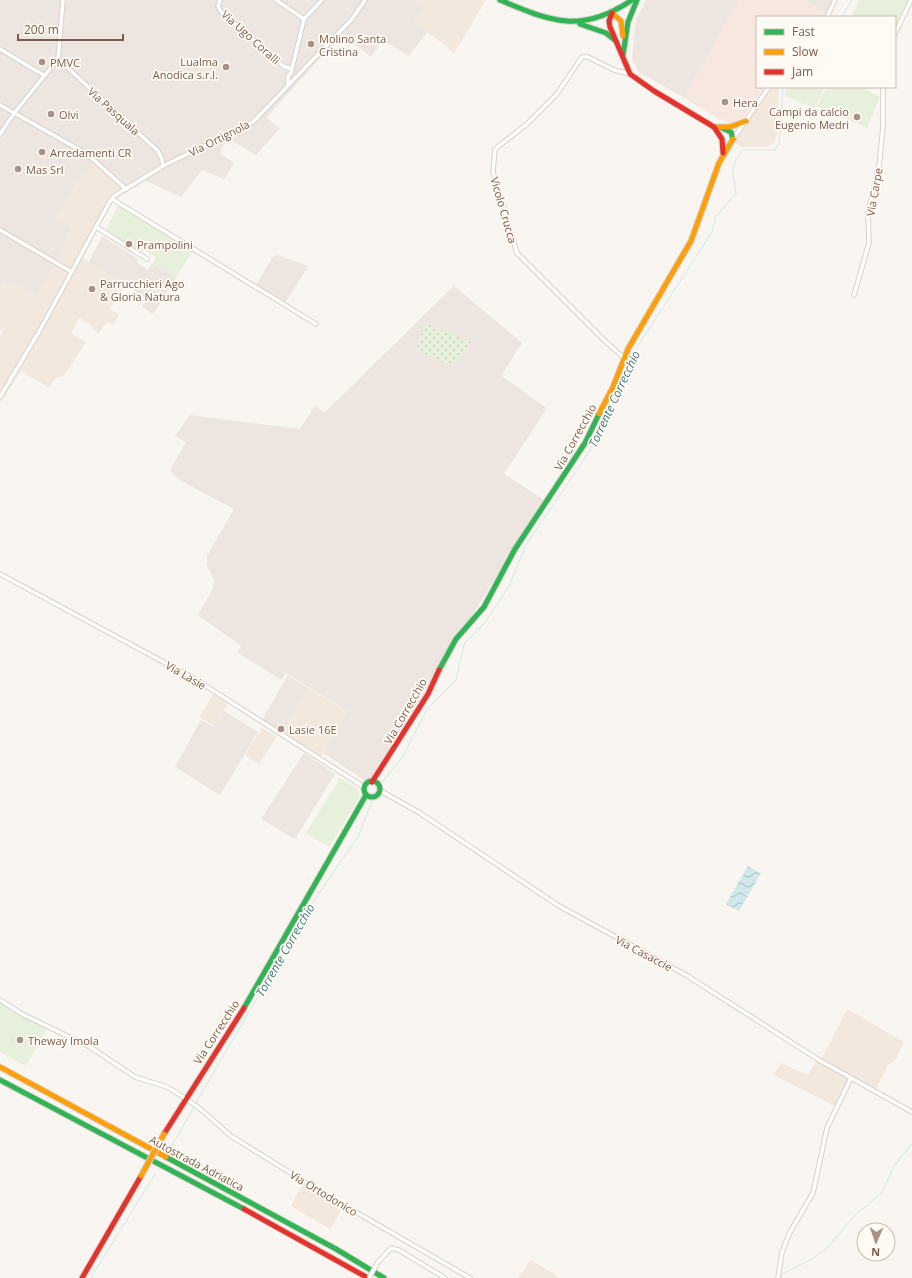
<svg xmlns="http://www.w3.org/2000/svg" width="912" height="1278" viewBox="0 0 912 1278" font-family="'Open Sans',sans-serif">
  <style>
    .residential { fill: #f2e8de }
    .commercial { fill: #f6e8e1 }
    .industrial { fill: #ede5e0 }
    .grass { fill: #e7f0db }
    .garden { fill: url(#garden-dots) }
    .water { fill: url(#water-waves) }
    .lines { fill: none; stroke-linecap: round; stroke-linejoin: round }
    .stream { stroke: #d0e8ea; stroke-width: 1 }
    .street-casing { stroke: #d7d1cb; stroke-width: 5.5 }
    .fast-casing { stroke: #d9d2cb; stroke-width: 7 }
    .slow-casing { stroke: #d9d2cb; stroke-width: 7 }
    .jam-casing { stroke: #d9d2cb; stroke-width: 7 }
    .street { stroke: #fefefd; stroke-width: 3.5 }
    .fast { stroke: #30b455; stroke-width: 5 }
    .slow { stroke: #ff9f0a; stroke-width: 5 }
    .jam { stroke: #e5322d; stroke-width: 5 }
    .street-bridge-casing { stroke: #d7d1cb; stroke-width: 5.5; stroke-linecap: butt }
    .slow-bridge-casing { stroke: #d9d2cb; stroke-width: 7; stroke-linecap: butt }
    .street-bridge { stroke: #fefefd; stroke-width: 3.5 }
    .slow-bridge { stroke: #ff9f0a; stroke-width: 5 }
    .poi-dot { fill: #a69286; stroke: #fffaf3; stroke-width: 1.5 }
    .labels { text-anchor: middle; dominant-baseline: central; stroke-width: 3.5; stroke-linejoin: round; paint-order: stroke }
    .street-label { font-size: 11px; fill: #7a5c4d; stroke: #fffaf3 }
    .poi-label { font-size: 11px; fill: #7a5c4d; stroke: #fffaf3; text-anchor: start }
    .water-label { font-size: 12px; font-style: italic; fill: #437c86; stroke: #fffaf3 }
  </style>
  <defs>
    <pattern id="garden-dots" width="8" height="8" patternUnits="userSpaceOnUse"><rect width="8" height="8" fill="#e7f0db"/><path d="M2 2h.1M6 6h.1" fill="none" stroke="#c0c6b4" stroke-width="1.8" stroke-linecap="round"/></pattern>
    <pattern id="water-waves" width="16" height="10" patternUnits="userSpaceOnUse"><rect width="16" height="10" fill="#d0e8ea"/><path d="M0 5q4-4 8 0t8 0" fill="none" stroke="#aebfc0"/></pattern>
  </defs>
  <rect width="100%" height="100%" fill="#f9f5f0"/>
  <g class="residential">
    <path d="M 415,0 L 486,0 L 454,53 L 436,38 L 413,23 L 424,8 L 414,1 Z"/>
    <path d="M 771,87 L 779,88 L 777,134 L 774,143 L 767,147 L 742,147 L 733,142 Z"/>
    <path d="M 95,162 L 130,190 L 112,202 L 83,258 L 125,285 L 109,310 L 119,314 L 114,324 L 106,323 L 98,334 L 91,325 L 79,318 L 71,333 L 86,342 L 64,376 L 55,378 L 49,388 L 21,371 L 0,403 L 0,337 L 3,332 L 0,330 L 0,289 L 4,282 L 9,280 L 37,295 L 59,257 L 71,230 L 56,219 L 75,185 Z"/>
    <path d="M 308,688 L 347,711 L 320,758 L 282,734 Z"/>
    <path d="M 213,694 L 228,703 L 215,726 L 201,718 L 200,716 Z"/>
    <path d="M 262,728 L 277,736 L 259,764 L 245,755 Z"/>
    <path d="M 847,1009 L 904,1042 L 896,1059 L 888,1065 L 875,1091 L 852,1079 L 836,1107 L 774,1075 L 781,1063 L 808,1075 L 815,1063 L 821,1060 Z"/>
    <path d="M 303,1183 L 343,1208 L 330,1229 L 291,1206 Z"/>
    <path d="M 530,1260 L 555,1274 L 558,1278 L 518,1278 Z"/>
  </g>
  <path class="commercial" d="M 739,0 L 807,0 L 829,16 L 829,17 L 757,17 L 757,87 L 765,87 L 743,118 L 730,123 L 716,117 L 684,98 Z"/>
  <g class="industrial">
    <path d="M 0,0 L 415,0 L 414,1 L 424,8 L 413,23 L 427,32 L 409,56 L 383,40 L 371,57 L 342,34 L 266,118 L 280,128 L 256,155 L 227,138 L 220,153 L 234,163 L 224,179 L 202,170 L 181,197 L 146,181 L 130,190 L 95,162 L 75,185 L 56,219 L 71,229 L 59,257 L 37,296 L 9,280 L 4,282 L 0,289 Z"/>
    <path d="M 646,0 L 739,0 L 684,98 L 639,72 L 632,59 L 636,20 Z"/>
    <path d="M 807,0 L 837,0 L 829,16 Z"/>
    <path d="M 102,236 L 137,258 L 138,263 L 148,270 L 152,263 L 176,278 L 153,314 L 142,307 L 147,299 L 89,262 Z"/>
    <path d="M 277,255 L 308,266 L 286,302 L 256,285 L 273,257 Z"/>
    <path d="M 454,286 L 522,343 L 501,376 L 547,408 L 504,474 L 544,500 L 368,782 L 323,753 L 347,711 L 286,673 L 281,680 L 237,652 L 241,646 L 198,615 L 213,588 L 214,580 L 207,565 L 207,556 L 234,509 L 181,481 L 170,470 L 186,442 L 175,436 L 190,415 L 300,429 L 315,406 L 325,412 Z"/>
    <path d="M 288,675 L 308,688 L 283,732 L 262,720 Z"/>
    <path d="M 224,711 L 258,732 L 220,795 L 175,767 L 201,720 L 214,727 Z"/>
    <path d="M 304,753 L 335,774 L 295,839 L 261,819 Z"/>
  </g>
  <g class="grass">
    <path d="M 859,0 L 908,0 L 895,30 L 895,17 L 851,17 Z"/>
    <path d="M 786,87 L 825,87 L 814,108 L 785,96 Z"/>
    <path d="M 826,87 L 861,87 L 880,97 L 867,128 L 817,106 Z"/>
    <path d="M 118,206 L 193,251 L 175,278 L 153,263 L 156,257 L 144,250 L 141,252 L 106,230 Z"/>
    <path d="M 340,778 L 358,789 L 359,798 L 329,847 L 306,833 Z"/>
    <path d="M 0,1003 L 47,1028 L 26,1066 L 0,1052 Z"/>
  </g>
  <path class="garden" d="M 426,324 L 471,342 L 457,362 L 449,365 L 415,349 Z"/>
  <path class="water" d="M 748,866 L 761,873 L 739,911 L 726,904 Z"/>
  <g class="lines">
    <g class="stream">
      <path d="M 842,17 L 852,0"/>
      <path d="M 380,785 L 403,756 L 427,709 L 456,680 L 464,644 L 486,621 L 509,586 L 526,545 L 589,452 L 616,398 L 634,352 L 712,232 L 716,216 L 736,194 C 734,174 728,166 743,150 L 775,150 L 779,144 L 783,87"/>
      <path d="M 196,1103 L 313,902 L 359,835 L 373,798"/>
      <path d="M 169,1150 L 194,1107"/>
      <path d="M 91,1278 L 155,1174"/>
      <path d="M 781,1278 L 782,1274 L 814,1258 L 828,1247 L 856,1214 L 882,1193 L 894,1166 L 912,1144"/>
    </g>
    <defs>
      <g id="street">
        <path d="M 63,0 L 58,59 L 158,151 L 162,159 L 163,166"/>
        <path d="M 220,0 L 218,6 L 221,12 L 283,66 L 291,69"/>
        <path d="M 276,0 L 304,19"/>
        <path d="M 827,17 L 835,0"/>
        <path d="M 895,34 L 911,0"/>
        <path d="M 0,49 L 45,76"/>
        <path d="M 288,85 L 288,76 L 291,73 L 304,19 L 322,0"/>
        <path d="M 0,105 L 87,154 L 126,189"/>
        <path d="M 0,134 L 15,112 L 58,59"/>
        <path d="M 733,139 L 769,87"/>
        <path d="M 112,199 L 316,324"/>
        <path d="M 96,227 L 147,259"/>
        <path d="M 0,230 L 72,272"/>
        <path d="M 854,295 L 869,243 L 868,212 L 879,167 L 883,127 L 883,87"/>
        <path d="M 624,358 L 603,339 L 517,253 L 493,172 L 495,149 L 527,124 L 556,95 L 582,57 L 588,57 L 614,70 L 630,74"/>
        <path d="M 0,397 L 40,330 L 109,203 L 114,196 L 163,166 L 253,122 L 352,19 L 365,0"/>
        <path d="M 0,574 L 195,679 L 364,787"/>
        <path d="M 379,790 L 420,813 L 559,906 L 686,975 L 819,1060 L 912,1112"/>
        <path d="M 0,1000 L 24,1015 L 90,1047 L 135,1077 L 167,1087 L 177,1093 L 198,1107 L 231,1136 L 328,1196 L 470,1278"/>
        <path d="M 378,1262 L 391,1248 L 399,1250 L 445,1278"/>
        <path d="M 778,1278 L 782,1252 L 790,1232 L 813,1193 L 827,1128 L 851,1078"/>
      </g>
      <g id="fast">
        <path d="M 500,0 C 552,22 582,34 632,0"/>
        <path d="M 580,24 L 606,33 L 616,41"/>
        <path d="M 623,55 L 628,22 L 637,0"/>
        <path d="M 722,128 L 731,132 L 733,139"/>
        <path d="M 439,670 L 456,639 L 484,607 L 515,549 L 585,443 L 599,414"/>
        <circle cx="372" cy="789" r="8"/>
        <path d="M 244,1008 L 366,795"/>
        <path d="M 0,1080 L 244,1209"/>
        <path d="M 166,1157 L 336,1249 L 384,1278"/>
      </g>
      <g id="slow">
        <path d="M 612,13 L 621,21 L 623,36"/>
        <path d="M 714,127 L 730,127 L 746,121"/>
        <path d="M 599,414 L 613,387 L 628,349 L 691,241 L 719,163 L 733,139"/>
        <path d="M 0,1067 L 166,1157"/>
      </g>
      <g id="jam">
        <path d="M 612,13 L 609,21 L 610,27 L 630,74 L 654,91 L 714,127 L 722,139 L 723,153"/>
        <path d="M 372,782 L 428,694 L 439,670"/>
        <path d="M 164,1134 L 244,1008"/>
        <path d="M 244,1209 L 368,1278"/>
        <path d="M 82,1278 L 141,1176"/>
      </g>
    </defs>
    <use href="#street" class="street-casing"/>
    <use href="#fast" class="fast-casing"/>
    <use href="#slow" class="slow-casing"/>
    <use href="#jam" class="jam-casing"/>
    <use href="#street" class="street"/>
    <use href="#fast" class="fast"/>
    <use href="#slow" class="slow"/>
    <use href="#jam" class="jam"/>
    <defs>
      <path id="street-bridge" d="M 369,1278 L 378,1262"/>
      <path id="slow-bridge" d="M 141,1176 L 164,1134"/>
    </defs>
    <use href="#street-bridge" class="street-bridge-casing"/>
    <use href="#slow-bridge" class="slow-bridge-casing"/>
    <use href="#street-bridge" class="street-bridge"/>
    <use href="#slow-bridge" class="slow-bridge"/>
  </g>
  <g class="poi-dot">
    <circle cx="311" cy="44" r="4"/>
    <circle cx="42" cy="62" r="4"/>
    <circle cx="226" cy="67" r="4"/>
    <circle cx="725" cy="102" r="4"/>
    <circle cx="51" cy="114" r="4"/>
    <circle cx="857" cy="117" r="4"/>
    <circle cx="42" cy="152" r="4"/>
    <circle cx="18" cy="169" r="4"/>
    <circle cx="129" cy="244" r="4"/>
    <circle cx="92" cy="289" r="4"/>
    <circle cx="281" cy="729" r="4"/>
    <circle cx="20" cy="1040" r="4"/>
  </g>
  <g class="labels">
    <g class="street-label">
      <text transform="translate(251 37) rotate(42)">Via Ugo Coralli</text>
      <text transform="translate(114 111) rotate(42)">Via Pasquala</text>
      <text transform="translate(219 138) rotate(-27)">Via Ortignola</text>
      <text transform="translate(874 192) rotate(-80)">Via Carpe</text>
      <text transform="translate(504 210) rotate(74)">Vicolo Crucca</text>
      <text transform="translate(575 437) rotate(-61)">Via Correcchio</text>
      <text transform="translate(186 675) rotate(30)">Via Lasie</text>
      <text transform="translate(405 711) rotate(-60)">Via Correcchio</text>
      <text transform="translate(644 953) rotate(28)">Via Casaccie</text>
      <text transform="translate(216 1032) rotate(-57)">Via Correcchio</text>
      <text transform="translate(197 1163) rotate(28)">Autostrada Adriatica</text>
      <text transform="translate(324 1193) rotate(31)">Via Ortodonico</text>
    </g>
    <g class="poi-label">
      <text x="319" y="38">Molino Santa<tspan x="319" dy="13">Cristina</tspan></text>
      <text x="218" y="61" text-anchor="end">Lualma<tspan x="218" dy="13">Anodica s.r.l.</tspan></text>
      <text x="50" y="62">PMVC</text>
      <text x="733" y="102">Hera</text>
      <text x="849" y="111" text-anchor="end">Campi da calcio<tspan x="849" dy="13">Eugenio Medri</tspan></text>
      <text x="59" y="114">Olvi</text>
      <text x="50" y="152">Arredamenti CR</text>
      <text x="26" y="169">Mas Srl</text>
      <text x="137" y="244">Prampolini</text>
      <text x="100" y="283">Parrucchieri Ago<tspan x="100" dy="13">&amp; Gloria Natura</tspan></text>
      <text x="289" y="729">Lasie 16E</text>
      <text x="28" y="1040">Theway Imola</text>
    </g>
    <g class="water-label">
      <text transform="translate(614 399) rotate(-65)">Torrente Correcchio</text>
      <text transform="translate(285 950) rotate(-60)">Torrente Correcchio</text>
    </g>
  </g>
  <rect x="756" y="16" width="140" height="72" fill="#fffaf3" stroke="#cabbb1"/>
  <rect x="764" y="29" width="20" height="6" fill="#30b455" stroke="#cabbb1"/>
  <text x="792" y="36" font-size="12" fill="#7a5c4d">Fast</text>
  <rect x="764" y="49" width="20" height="6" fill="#ff9f0a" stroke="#cabbb1"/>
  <text x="792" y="56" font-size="12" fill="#7a5c4d">Slow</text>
  <rect x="764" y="69" width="20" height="6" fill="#e5322d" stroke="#cabbb1"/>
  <text x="792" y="76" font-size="12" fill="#7a5c4d">Jam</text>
  <g transform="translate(876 1242) rotate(182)"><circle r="19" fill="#fffaf3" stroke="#cabbb1"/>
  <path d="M0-3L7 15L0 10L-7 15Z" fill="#a69286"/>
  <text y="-6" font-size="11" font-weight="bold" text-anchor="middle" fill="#7a5c4d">N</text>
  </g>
  <path d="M18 34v6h105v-6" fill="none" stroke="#7a5c4d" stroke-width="2"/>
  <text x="24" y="34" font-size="12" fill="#7a5c4d" stroke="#fffaf3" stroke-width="3" paint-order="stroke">200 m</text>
</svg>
